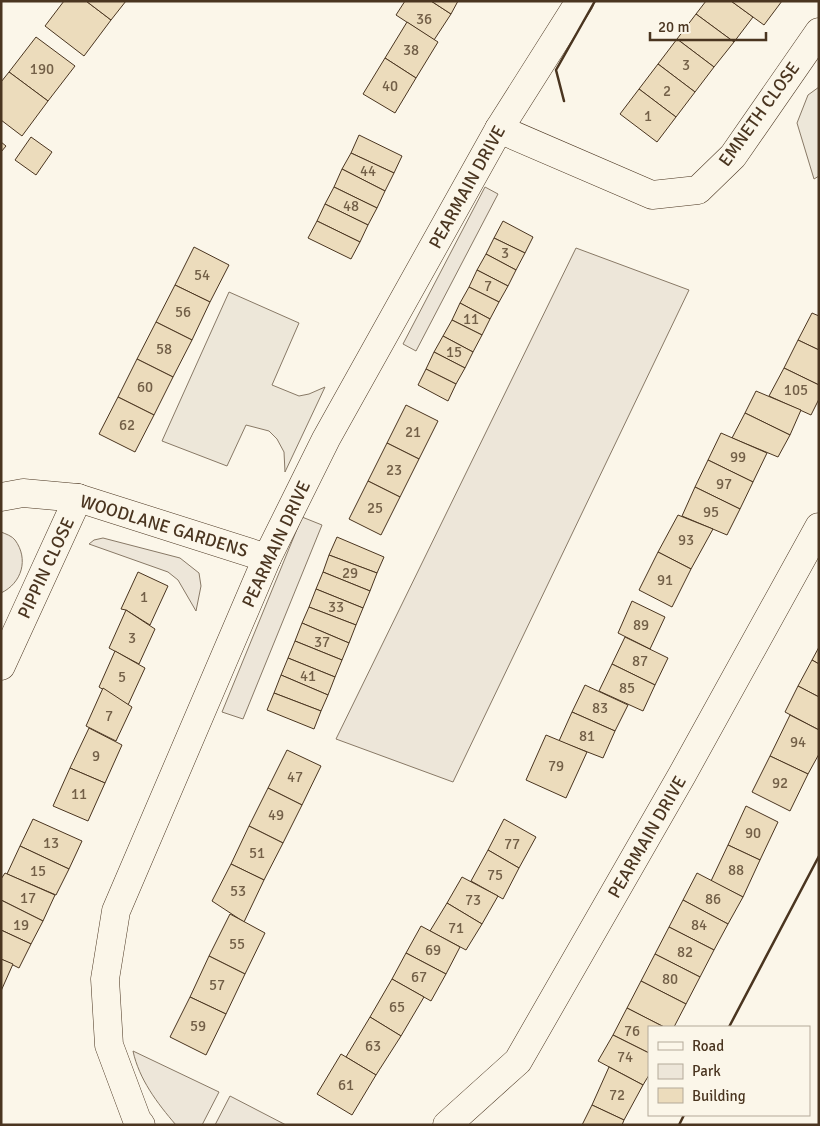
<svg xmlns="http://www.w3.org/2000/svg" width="820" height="1126" viewBox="0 0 820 1126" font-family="Signika,sans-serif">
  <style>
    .green { fill: #ede6d9; stroke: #887966 }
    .parking { fill: #ede7d9; stroke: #887966 }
    .building { fill: #ecdcbc; stroke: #4a3520 }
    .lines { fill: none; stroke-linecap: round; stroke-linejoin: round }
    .minor-casing { stroke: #4a3520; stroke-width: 29 }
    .minor { stroke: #fbf6e9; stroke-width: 28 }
    .wall { stroke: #4a3520; stroke-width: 2.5 }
    .labels { text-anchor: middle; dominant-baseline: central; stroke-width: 4; stroke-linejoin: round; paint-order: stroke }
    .number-label { font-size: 15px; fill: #725f47 }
    .street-label { font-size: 18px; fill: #4a3520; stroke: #fbf6e9 }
  </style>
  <rect width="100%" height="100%" fill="#fbf6e9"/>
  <g class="green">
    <path d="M 485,187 L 498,194 L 416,351 L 403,344 Z"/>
    <path d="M 576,248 L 689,290 L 453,782 L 336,739 Z"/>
    <path d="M 302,517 L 322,525 L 243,719 L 222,712 Z"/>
    <path d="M 1,532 C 6,534 12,536 15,540 C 29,559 22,583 1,593 Z"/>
    <path d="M 103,538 L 180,558 L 199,573 L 201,586 L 196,611 L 178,580 L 168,572 L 89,544 L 94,540 Z"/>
    <path d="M 133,1051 L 219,1092 L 202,1125 L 176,1125 C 157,1103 139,1079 133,1051 Z"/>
    <path d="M 230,1096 L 286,1125 L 215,1125 Z"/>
  </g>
  <g class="parking">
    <path d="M 819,87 L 819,176 L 814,179 L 797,123 L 808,95 Z"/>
    <path d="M 229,292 L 299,323 L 272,385 L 299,396 L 309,394 L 325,387 L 285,472 L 284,452 L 277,439 L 269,431 L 246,425 L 227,466 L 162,441 Z"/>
  </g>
  <g class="building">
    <path d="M 64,1 L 86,1 L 111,20 L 84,56 L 45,26 Z"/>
    <path d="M 86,1 L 126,1 L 111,20 Z"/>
    <path d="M 405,1 L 431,1 L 451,14 L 434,40 L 396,15 Z"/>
    <path d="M 431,1 L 458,1 L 451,14 Z"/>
    <path d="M 706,1 L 731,1 L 753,17 L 734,42 L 696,14 Z"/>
    <path d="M 731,1 L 782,1 L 764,25 Z"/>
    <path d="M 696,14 L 734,42 L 714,67 L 677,39 Z"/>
    <path d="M 407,22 L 438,42 L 416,78 L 385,58 Z"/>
    <path d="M 36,37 L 75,66 L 48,101 L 9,72 Z"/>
    <path d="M 677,39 L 714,67 L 695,92 L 658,64 Z"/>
    <path d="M 385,58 L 416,78 L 395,113 L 363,94 Z"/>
    <path d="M 658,64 L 695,92 L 676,117 L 639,89 Z"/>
    <path d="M 9,72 L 48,101 L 22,136 L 1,120 L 1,82 Z"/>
    <path d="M 639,89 L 676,117 L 657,142 L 620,114 Z"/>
    <path d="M 359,135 L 402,156 L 394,173 L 351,153 Z"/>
    <path d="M 31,137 L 52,152 L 36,175 L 15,160 Z"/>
    <path d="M 1,142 L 6,146 L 1,152 Z"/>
    <path d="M 351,153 L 394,173 L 385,191 L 342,169 Z"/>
    <path d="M 342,169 L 385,191 L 377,208 L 334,187 Z"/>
    <path d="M 334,187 L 377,208 L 368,225 L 325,204 Z"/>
    <path d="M 325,204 L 368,225 L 360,242 L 317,221 Z"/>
    <path d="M 317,221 L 360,242 L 351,259 L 308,238 Z"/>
    <path d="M 503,221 L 533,237 L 525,253 L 494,238 Z"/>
    <path d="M 494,238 L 525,253 L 516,270 L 486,254 Z"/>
    <path d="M 194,247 L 229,265 L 210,302 L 175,285 Z"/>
    <path d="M 486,254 L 516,270 L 508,286 L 477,270 Z"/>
    <path d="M 477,270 L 508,286 L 499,302 L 469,287 Z"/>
    <path d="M 175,285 L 210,302 L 192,340 L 156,322 Z"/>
    <path d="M 469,287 L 499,302 L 490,319 L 460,303 Z"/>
    <path d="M 460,303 L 490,319 L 482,335 L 452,320 Z"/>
    <path d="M 812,313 L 819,316 L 819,350 L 798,340 Z"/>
    <path d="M 452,320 L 482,335 L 473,352 L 443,336 Z"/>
    <path d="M 156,322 L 192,340 L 173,377 L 137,359 Z"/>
    <path d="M 443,336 L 473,352 L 465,368 L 434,352 Z"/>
    <path d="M 798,340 L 819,350 L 819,385 L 784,368 Z"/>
    <path d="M 434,352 L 465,368 L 456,384 L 426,369 Z"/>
    <path d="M 137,359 L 173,377 L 154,415 L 118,397 Z"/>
    <path d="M 784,368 L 819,385 L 819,399 L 811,415 L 769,396 Z"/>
    <path d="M 426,369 L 456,384 L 448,401 L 418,385 Z"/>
    <path d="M 756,391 L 801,410 L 790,435 L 745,413 Z"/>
    <path d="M 118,397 L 154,415 L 135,452 L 99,434 Z"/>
    <path d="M 406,405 L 438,421 L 419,459 L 387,443 Z"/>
    <path d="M 745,413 L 790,435 L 778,457 L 732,438 Z"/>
    <path d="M 721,433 L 767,453 L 753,482 L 708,460 Z"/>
    <path d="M 387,443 L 419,459 L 400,497 L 368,481 Z"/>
    <path d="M 708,460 L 753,482 L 740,509 L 695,487 Z"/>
    <path d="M 368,481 L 400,497 L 381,535 L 349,519 Z"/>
    <path d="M 695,487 L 740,509 L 727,535 L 682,516 Z"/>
    <path d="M 678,515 L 713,529 L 691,569 L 658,552 Z"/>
    <path d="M 337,537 L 384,557 L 377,573 L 329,555 Z"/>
    <path d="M 658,552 L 691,569 L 672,607 L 639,590 Z"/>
    <path d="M 329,555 L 377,573 L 370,591 L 323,572 Z"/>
    <path d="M 138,572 L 168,586 L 150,625 L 126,610 L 121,609 Z"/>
    <path d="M 323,572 L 370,591 L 363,608 L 316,589 Z"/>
    <path d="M 316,589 L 363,608 L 356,625 L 309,607 Z"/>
    <path d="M 632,601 L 665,617 L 650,649 L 618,633 Z"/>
    <path d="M 309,607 L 356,625 L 349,643 L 302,623 Z"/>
    <path d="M 126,610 L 155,629 L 139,664 L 109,648 Z"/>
    <path d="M 302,623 L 349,643 L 342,660 L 295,641 Z"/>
    <path d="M 625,637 L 668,658 L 655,685 L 612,664 Z"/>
    <path d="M 295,641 L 342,660 L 335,677 L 288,658 Z"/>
    <path d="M 819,647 L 819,664 L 812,660 Z"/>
    <path d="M 115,651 L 145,668 L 128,705 L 99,687 Z"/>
    <path d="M 288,658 L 335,677 L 328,695 L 281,675 Z"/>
    <path d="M 812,660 L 819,664 L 819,697 L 798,686 Z"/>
    <path d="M 612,664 L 655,685 L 643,711 L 599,691 Z"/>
    <path d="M 281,675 L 328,695 L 321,711 L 274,693 Z"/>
    <path d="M 585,685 L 628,705 L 615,731 L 572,712 Z"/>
    <path d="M 798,686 L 819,697 L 819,730 L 785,712 Z"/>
    <path d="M 103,688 L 132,707 L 116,741 L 86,726 Z"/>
    <path d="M 274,693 L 321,711 L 314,729 L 267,710 Z"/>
    <path d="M 572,712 L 615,731 L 603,758 L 559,741 Z"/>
    <path d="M 790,715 L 819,730 L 819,754 L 808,774 L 770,756 Z"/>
    <path d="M 89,728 L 122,745 L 105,783 L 70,768 Z"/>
    <path d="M 546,735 L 587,752 L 566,798 L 526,780 Z"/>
    <path d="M 287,750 L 321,766 L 302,805 L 268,788 Z"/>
    <path d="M 770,756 L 808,774 L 790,811 L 752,792 Z"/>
    <path d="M 70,768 L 105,783 L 88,821 L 53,806 Z"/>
    <path d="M 268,788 L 302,805 L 283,843 L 249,826 Z"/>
    <path d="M 746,806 L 778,822 L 760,860 L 728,845 Z"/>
    <path d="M 33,819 L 82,841 L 69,869 L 20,846 Z"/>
    <path d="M 504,819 L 536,837 L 519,868 L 488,850 Z"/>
    <path d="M 249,826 L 283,843 L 264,880 L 231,864 Z"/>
    <path d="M 728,845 L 760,860 L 743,897 L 711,881 Z"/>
    <path d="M 20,846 L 69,869 L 56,895 L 7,874 Z"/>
    <path d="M 488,850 L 519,868 L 503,899 L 471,881 Z"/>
    <path d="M 231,864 L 264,880 L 244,922 L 212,901 Z"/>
    <path d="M 5,873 L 55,895 L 43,921 L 1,900 L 1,879 Z"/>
    <path d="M 697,873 L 743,897 L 728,924 L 683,900 Z"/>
    <path d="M 462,877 L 498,896 L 482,924 L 447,903 Z"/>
    <path d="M 1,900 L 43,921 L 31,944 L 1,930 Z"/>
    <path d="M 683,900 L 728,924 L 714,950 L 669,927 Z"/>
    <path d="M 447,903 L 482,924 L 466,950 L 430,931 Z"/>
    <path d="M 230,914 L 265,933 L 245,974 L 209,956 Z"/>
    <path d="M 421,926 L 460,947 L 446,974 L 406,953 Z"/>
    <path d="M 669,927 L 714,950 L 700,977 L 655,954 Z"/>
    <path d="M 1,930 L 31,944 L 19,968 L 1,959 Z"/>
    <path d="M 406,953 L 446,974 L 431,1001 L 392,979 Z"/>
    <path d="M 655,954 L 700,977 L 686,1004 L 641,981 Z"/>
    <path d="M 209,956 L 245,974 L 226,1014 L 190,997 Z"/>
    <path d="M 1,959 L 13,964 L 1,991 Z"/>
    <path d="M 392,979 L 424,997 L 401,1036 L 370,1017 Z"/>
    <path d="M 641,981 L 686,1004 L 674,1027 L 664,1027 L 627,1008 Z"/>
    <path d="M 190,997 L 226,1014 L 206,1055 L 170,1037 Z"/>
    <path d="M 627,1008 L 664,1027 L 649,1027 L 649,1053 L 613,1035 Z"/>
    <path d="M 370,1017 L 401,1036 L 376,1075 L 346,1057 Z"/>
    <path d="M 613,1035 L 649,1053 L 649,1075 L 643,1085 L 598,1061 Z"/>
    <path d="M 341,1054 L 376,1075 L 352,1115 L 317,1094 Z"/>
    <path d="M 609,1067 L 643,1085 L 624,1120 L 592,1105 Z"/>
    <path d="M 592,1105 L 624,1120 L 622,1125 L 582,1125 Z"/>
  </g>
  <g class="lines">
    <defs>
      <g id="minor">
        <path d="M 499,129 L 652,195 L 698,190 L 733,156 L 819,32"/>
        <path d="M 1,497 L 23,493 L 78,498 L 267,558"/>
        <path d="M 1,666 L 78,498"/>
        <path d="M 141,1125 L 137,1120 L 109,1045 L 105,979 L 116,911 L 267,558 L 326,439 L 499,129 L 580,1"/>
        <path d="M 447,1125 L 518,1061 L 682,775 L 819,527"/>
      </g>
    </defs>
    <use href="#minor" class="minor-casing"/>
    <use href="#minor" class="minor"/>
    <g class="wall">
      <path d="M 564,101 L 556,70 L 595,1"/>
      <path d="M 729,1027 L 819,856"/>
      <path d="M 679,1125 L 684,1115"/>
    </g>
  </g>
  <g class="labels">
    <g class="number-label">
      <text x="424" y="19">36</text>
      <text x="411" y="50">38</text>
      <text x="686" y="65">3</text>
      <text x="42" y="69">190</text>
      <text x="390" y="86">40</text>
      <text x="667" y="91">2</text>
      <text x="648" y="116">1</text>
      <text x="368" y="171">44</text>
      <text x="351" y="206">48</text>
      <text x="505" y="253">3</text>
      <text x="202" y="275">54</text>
      <text x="488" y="286">7</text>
      <text x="183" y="312">56</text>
      <text x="471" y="319">11</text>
      <text x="164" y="349">58</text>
      <text x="454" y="352">15</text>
      <text x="145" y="387">60</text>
      <text x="796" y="390">105</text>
      <text x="127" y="425">62</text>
      <text x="413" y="432">21</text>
      <text x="738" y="457">99</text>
      <text x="394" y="470">23</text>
      <text x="724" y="484">97</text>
      <text x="375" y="508">25</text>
      <text x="711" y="512">95</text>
      <text x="686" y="540">93</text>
      <text x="350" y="573">29</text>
      <text x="665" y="580">91</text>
      <text x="144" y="597">1</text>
      <text x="336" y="607">33</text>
      <text x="641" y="625">89</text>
      <text x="132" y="638">3</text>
      <text x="322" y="642">37</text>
      <text x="640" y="661">87</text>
      <text x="308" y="676">41</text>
      <text x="122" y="677">5</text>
      <text x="627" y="688">85</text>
      <text x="600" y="708">83</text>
      <text x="109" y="716">7</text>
      <text x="587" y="736">81</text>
      <text x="798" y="742">94</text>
      <text x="96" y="756">9</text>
      <text x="556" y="766">79</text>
      <text x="295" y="777">47</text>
      <text x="780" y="783">92</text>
      <text x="79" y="794">11</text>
      <text x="276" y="815">49</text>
      <text x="753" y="833">90</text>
      <text x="51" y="843">13</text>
      <text x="512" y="844">77</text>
      <text x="257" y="853">51</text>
      <text x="736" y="870">88</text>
      <text x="38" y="871">15</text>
      <text x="495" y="875">75</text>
      <text x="238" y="891">53</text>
      <text x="28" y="898">17</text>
      <text x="713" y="899">86</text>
      <text x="473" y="900">73</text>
      <text x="21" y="925">19</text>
      <text x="699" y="925">84</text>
      <text x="456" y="928">71</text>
      <text x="237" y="944">55</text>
      <text x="433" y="950">69</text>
      <text x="685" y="952">82</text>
      <text x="419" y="977">67</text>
      <text x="670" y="979">80</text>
      <text x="217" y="985">57</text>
      <text x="397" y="1007">65</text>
      <text x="198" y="1026">59</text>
      <text x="632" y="1031">76</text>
      <text x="373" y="1046">63</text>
      <text x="625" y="1057">74</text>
      <text x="346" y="1085">61</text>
      <text x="617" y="1095">72</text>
    </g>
    <g class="street-label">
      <text transform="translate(759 114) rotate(-54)">EMNETH CLOSE</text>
      <text transform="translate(467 187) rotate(-61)">PEARMAIN DRIVE</text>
      <text transform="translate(164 526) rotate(17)">WOODLANE GARDENS</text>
      <text transform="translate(276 544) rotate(-65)">PEARMAIN DRIVE</text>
      <text transform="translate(46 568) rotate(-65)">PIPPIN CLOSE</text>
      <text transform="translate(647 837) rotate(-60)">PEARMAIN DRIVE</text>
    </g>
  </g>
  <rect width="820" height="1126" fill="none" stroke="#4a3520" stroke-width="5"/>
  <rect x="648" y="1026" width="162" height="90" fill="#fbf6e9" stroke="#b4a999"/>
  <rect x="658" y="1042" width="25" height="8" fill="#fbf6e9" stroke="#b4a999"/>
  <text x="692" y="1051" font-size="15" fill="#4a3520">Road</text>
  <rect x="658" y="1064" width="25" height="15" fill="#ede6d9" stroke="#b4a999"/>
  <text x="692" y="1076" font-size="15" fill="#4a3520">Park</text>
  <rect x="658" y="1088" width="25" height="15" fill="#ecdcbc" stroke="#b4a999"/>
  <text x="692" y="1101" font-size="15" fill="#4a3520">Building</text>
  <path d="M650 32v8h116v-8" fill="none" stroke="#4a3520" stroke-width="2.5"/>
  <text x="658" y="32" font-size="15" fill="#4a3520" stroke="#fbf6e9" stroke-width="4" paint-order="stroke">20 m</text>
</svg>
